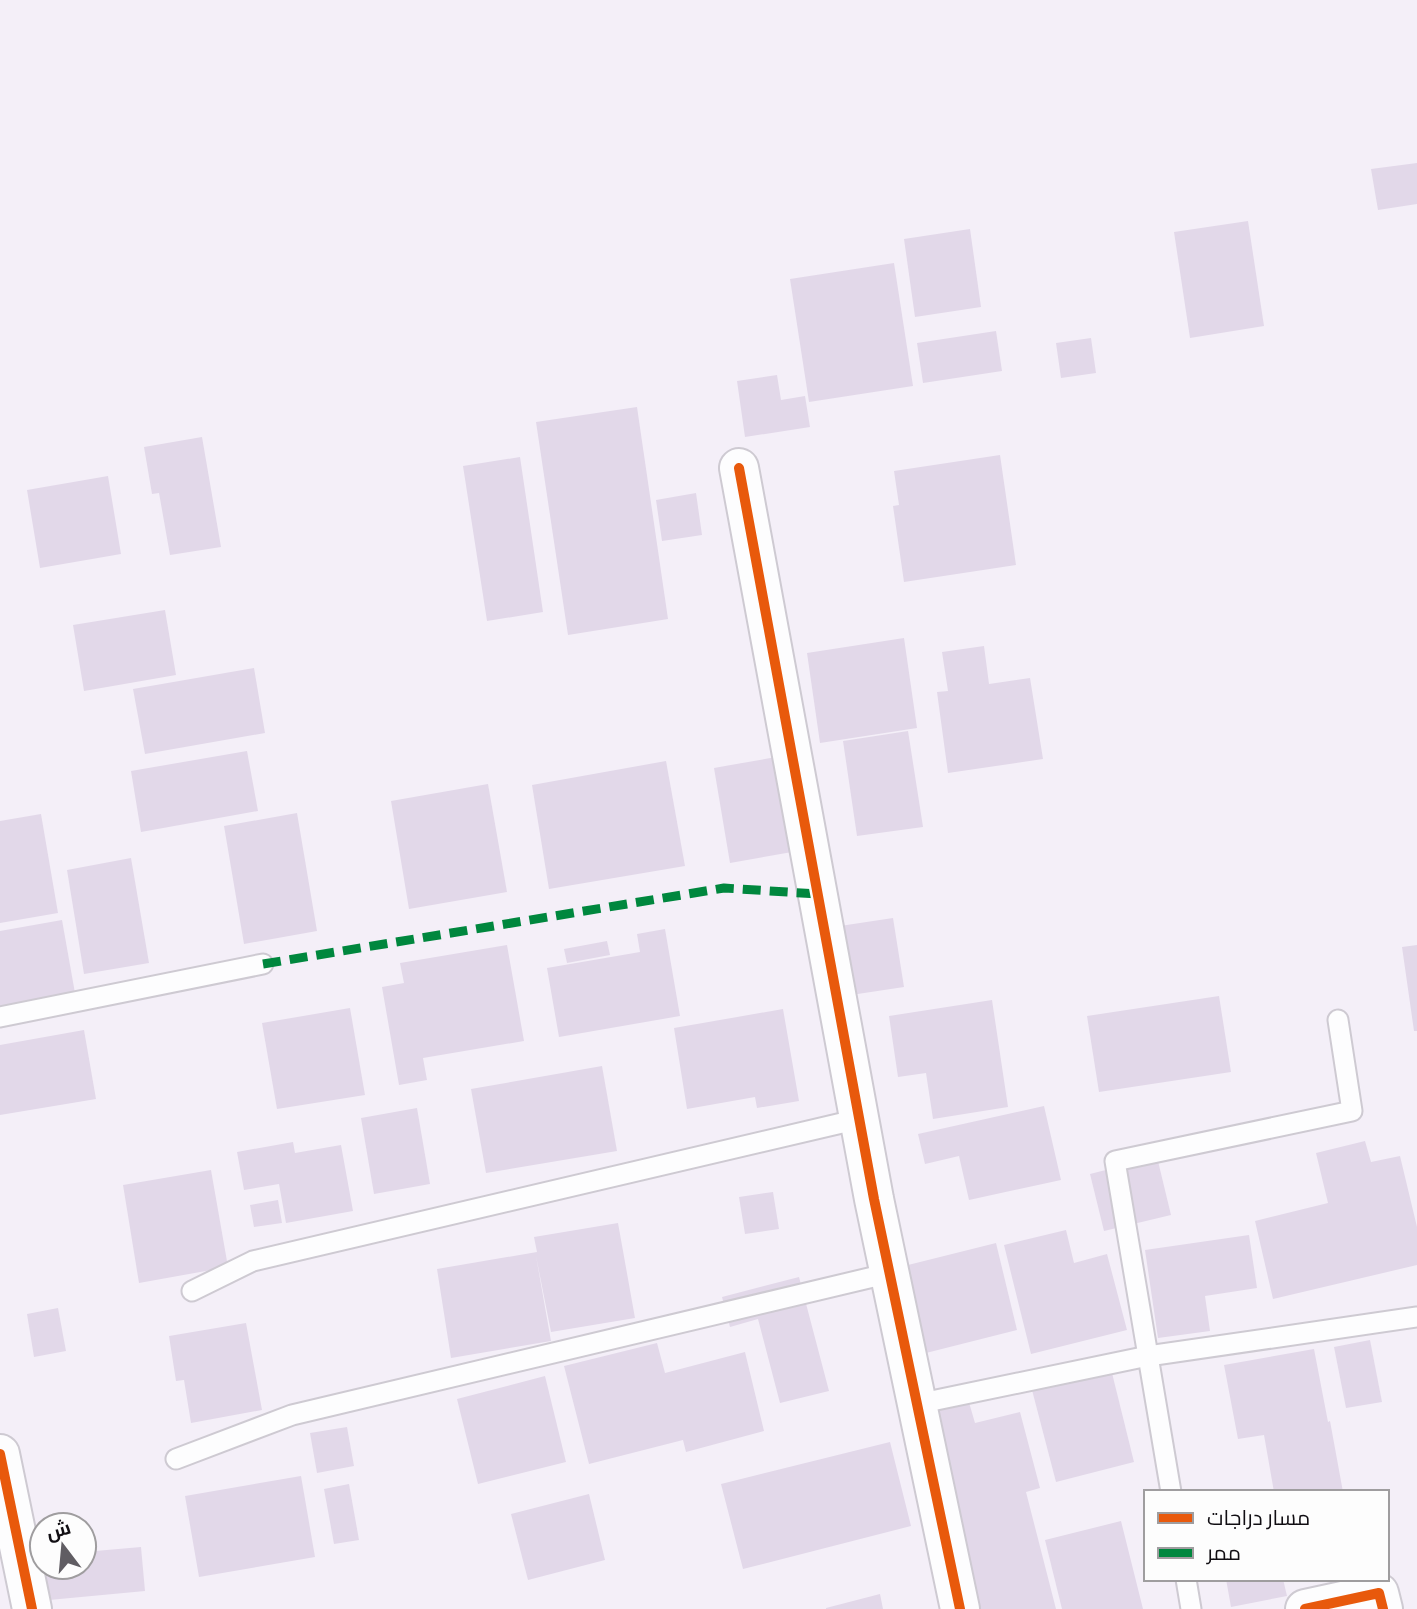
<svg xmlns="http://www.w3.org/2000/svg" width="1417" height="1609" viewBox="0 0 1417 1609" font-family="Barlow,Cairo,sans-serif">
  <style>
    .building { fill: #e2d8e9 }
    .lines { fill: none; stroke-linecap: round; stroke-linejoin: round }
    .lane-casing { stroke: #cecad2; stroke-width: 23 }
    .street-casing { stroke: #cecad2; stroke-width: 42 }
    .lane { stroke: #fdfdfe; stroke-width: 19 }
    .street { stroke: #fdfdfe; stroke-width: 38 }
    .quiet { stroke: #00873e; stroke-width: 9; stroke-dasharray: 18 9; stroke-linecap: butt }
    .cycleway-casing { stroke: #fdfdfd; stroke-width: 15 }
    .cycleway { stroke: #e8590c; stroke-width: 10 }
  </style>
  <rect width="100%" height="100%" fill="#f4eff8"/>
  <g class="building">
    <path d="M 1417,163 L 1417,204 L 1378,210 L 1371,169 Z"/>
    <path d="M 1248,221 L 1264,326 L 1190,338 L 1174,232 Z"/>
    <path d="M 970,229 L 981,307 L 915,317 L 904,239 Z"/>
    <path d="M 894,263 L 913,386 L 809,402 L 790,279 Z"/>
    <path d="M 996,331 L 1002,371 L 923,383 L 917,343 Z"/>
    <path d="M 1091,338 L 1096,373 L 1061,378 L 1056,343 Z"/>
    <path d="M 777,375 L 781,400 L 805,396 L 810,427 L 745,437 L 737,381 Z"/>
    <path d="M 637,407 L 668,619 L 568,635 L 536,422 Z"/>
    <path d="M 202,437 L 221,547 L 170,555 L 159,493 L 152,494 L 144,447 Z"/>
    <path d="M 1000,455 L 1016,565 L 904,582 L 893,506 L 899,505 L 894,471 Z"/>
    <path d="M 520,457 L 543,612 L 487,621 L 463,466 Z"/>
    <path d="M 108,476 L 121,554 L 40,568 L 27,490 Z"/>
    <path d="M 696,493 L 702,535 L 662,541 L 656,500 Z"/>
    <path d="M 165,610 L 176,675 L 84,691 L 73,625 Z"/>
    <path d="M 904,638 L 917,728 L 820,743 L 807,653 Z"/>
    <path d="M 984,646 L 989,684 L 1030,678 L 1043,759 L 948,773 L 937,692 L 948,691 L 942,652 Z"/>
    <path d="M 254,668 L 265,733 L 145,754 L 133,689 Z"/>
    <path d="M 908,731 L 923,827 L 857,836 L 843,741 Z"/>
    <path d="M 247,751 L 258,811 L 141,832 L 131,771 Z"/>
    <path d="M 776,757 L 792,852 L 730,863 L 714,768 Z"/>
    <path d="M 666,761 L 685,866 L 549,889 L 532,785 Z"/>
    <path d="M 488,784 L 507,892 L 409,909 L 391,801 Z"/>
    <path d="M 297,813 L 317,931 L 244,944 L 224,826 Z"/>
    <path d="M 41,814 L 58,913 L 0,923 L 0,821 Z"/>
    <path d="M 131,858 L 149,963 L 84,974 L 67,870 Z"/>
    <path d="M 893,918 L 904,987 L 851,995 L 840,926 Z"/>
    <path d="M 62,920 L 78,1010 L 0,1024 L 0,931 Z"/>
    <path d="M 665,929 L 680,1016 L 559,1037 L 547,968 L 640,952 L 637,934 Z"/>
    <path d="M 607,941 L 610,955 L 567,963 L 564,949 Z"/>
    <path d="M 507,945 L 524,1041 L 423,1058 L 427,1080 L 399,1085 L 382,987 L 404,983 L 400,963 Z"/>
    <path d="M 1417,945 L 1417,1031 L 1414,1031 L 1402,947 Z"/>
    <path d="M 1219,996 L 1231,1072 L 1099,1092 L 1087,1016 Z"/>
    <path d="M 992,1000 L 1008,1107 L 933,1119 L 926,1073 L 898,1077 L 889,1016 Z"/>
    <path d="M 350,1008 L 365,1095 L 277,1109 L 262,1023 Z"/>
    <path d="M 783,1009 L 799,1101 L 757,1108 L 755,1097 L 687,1109 L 674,1028 Z"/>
    <path d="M 84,1030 L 96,1099 L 0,1115 L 0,1045 Z"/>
    <path d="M 602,1066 L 617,1151 L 486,1173 L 471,1089 Z"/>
    <path d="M 1044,1106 L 1061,1180 L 969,1200 L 959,1156 L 925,1164 L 918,1134 Z"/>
    <path d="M 417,1108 L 430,1184 L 374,1194 L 361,1118 Z"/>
    <path d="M 1365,1141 L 1371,1162 L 1400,1156 L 1417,1227 L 1417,1265 L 1273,1299 L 1255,1221 L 1328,1203 L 1316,1153 Z"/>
    <path d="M 293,1142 L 295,1153 L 341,1145 L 353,1211 L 286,1223 L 279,1184 L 244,1190 L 237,1152 Z"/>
    <path d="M 1157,1157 L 1171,1215 L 1104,1231 L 1090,1174 Z"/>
    <path d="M 211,1170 L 228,1267 L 139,1283 L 123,1185 Z"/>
    <path d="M 773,1192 L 779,1229 L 745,1234 L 739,1197 Z"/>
    <path d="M 278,1200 L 282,1223 L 254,1227 L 250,1205 Z"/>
    <path d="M 618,1223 L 635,1318 L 551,1332 L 536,1256 L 551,1341 L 451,1358 L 437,1269 L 537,1252 L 534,1237 Z"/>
    <path d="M 1066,1230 L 1074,1263 L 1107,1254 L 1127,1330 L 1031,1354 L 1004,1245 Z"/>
    <path d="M 1249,1235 L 1257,1288 L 1205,1296 L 1210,1331 L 1158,1338 L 1145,1250 Z"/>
    <path d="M 996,1243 L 1017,1330 L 922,1354 L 900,1267 Z"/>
    <path d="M 799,1277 L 829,1391 L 780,1403 L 758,1319 L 730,1327 L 722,1297 Z"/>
    <path d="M 58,1308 L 66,1351 L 34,1357 L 27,1314 Z"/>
    <path d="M 246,1323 L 262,1410 L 191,1423 L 184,1380 L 176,1381 L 169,1336 Z"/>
    <path d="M 1370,1340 L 1382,1402 L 1346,1408 L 1334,1347 Z"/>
    <path d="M 657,1343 L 665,1373 L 745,1352 L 764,1431 L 686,1452 L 683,1440 L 589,1464 L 564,1366 Z"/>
    <path d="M 1314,1349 L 1328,1422 L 1330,1421 L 1343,1492 L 1274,1492 L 1264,1435 L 1238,1439 L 1224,1365 Z"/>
    <path d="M 1111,1369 L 1134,1462 L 1056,1482 L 1032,1390 Z"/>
    <path d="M 545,1376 L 566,1462 L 478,1484 L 457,1399 Z"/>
    <path d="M 968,1399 L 975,1423 L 1020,1412 L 1040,1488 L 1026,1492 L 1056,1609 L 976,1609 L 926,1409 Z"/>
    <path d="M 347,1427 L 354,1466 L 317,1473 L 310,1433 Z"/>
    <path d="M 890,1442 L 911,1526 L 743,1569 L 721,1484 Z"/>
    <path d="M 301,1476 L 315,1557 L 199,1577 L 185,1496 Z"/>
    <path d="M 349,1484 L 359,1540 L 334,1544 L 324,1489 Z"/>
    <path d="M 589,1494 L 605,1560 L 528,1580 L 511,1514 Z"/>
    <path d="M 1121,1521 L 1143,1609 L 1062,1609 L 1045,1540 Z"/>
    <path d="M 141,1547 L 145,1591 L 49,1600 L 45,1567 L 84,1567 L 84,1552 Z"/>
    <path d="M 1226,1579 L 1283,1579 L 1287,1596 L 1231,1607 Z"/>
    <path d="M 880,1594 L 883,1609 L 826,1609 L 826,1608 Z"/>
  </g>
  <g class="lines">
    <defs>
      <g id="lane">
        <path d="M 0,1017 L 263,964"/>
        <path d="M 192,1291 L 253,1261 L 859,1119"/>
        <path d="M 917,1404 L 1148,1356 L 1417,1317"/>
        <path d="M 176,1459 L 292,1415 L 890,1273"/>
        <path d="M 1171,1492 L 1115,1161 L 1352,1111 L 1338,1020"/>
        <path d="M 1186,1579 L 1191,1609"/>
      </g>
      <g id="street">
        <path d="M 739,468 L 874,1199 L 960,1609"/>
        <path d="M 0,1454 L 32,1609"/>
        <path d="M 1305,1609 L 1379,1593 L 1383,1609"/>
      </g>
    </defs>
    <use href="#lane" class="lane-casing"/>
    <use href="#street" class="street-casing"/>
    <use href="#lane" class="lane"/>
    <use href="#street" class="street"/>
    <path class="quiet" d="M 263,964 L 724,888 L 818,894"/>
    <defs>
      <g id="cycleway">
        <path d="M 739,468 L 874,1199 L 960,1609"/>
        <path d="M 0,1454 L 32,1609"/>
        <path d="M 1305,1609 L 1379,1593 L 1383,1609"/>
      </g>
    </defs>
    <use href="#cycleway" class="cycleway-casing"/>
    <use href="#cycleway" class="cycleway"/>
  </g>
  <rect x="1144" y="1490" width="245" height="91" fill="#fdfdfd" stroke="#9f9d9f" stroke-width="2"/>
  <rect x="1158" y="1513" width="35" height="10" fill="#e8590c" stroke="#9f9d9f" stroke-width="2"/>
  <text x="1207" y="1525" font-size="21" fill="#110e13">مسار دراجات</text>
  <rect x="1158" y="1548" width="35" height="10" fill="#00873e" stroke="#9f9d9f" stroke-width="2"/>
  <text x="1207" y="1560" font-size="21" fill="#110e13">ممر</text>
  <g transform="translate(63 1546) rotate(344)"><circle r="33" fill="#fdfdfd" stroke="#9f9d9f" stroke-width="2"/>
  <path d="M0-5L12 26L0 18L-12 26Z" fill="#605d63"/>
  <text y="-10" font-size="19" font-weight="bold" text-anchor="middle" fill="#110e13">ش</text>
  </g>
</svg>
